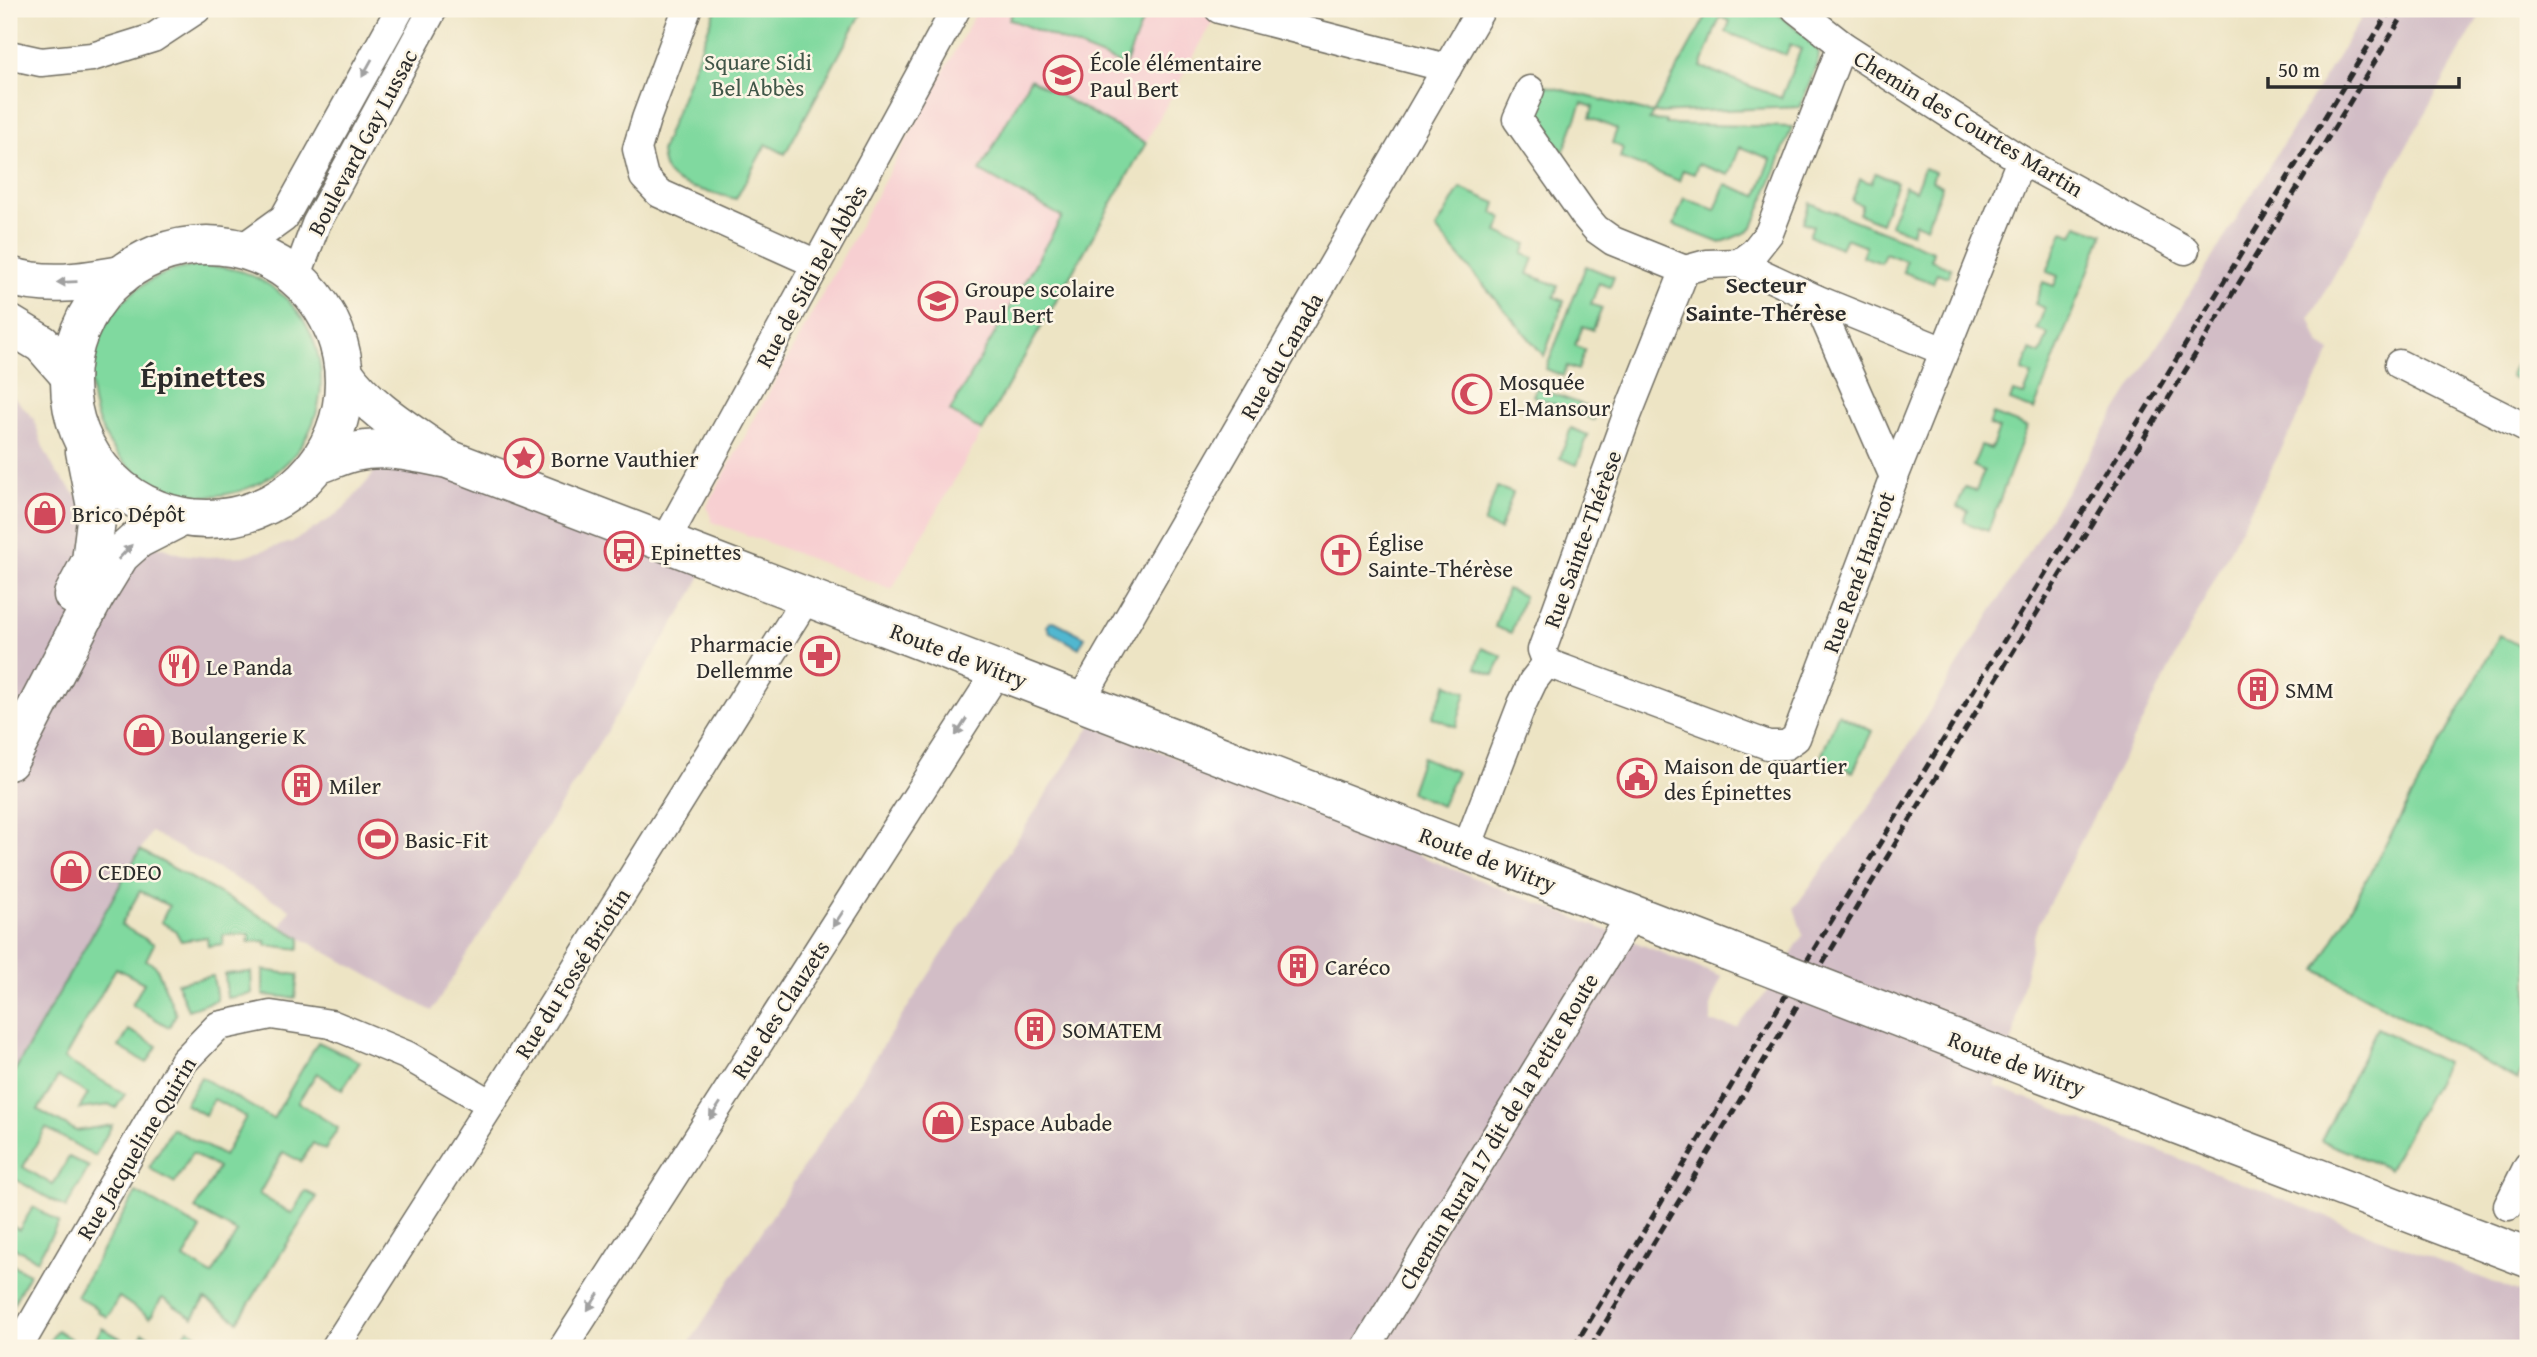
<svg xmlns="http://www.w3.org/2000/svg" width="2537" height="1357" viewBox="0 0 2537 1357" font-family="'Gentium Book Plus',serif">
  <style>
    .built { fill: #f7cfd1 }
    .industrial { fill: #d2bdc6 }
    .green { fill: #80d99f; stroke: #568265; stroke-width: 2; fill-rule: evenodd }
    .water { fill: #51b7d0; stroke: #3e717e; stroke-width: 2 }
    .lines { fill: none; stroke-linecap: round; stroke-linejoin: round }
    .minor-casing { stroke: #6f6c61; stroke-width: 31 }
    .primary-casing { stroke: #6f6c61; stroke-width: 41 }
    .minor { stroke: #fff; stroke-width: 28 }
    .primary { stroke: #fff; stroke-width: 38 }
    .rail { stroke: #2b2b2b; stroke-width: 5; stroke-dasharray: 10 5; stroke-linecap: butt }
    .primary-bridge-casing { stroke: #6f6c61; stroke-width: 41; stroke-linecap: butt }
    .primary-bridge { stroke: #fff; stroke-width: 38 }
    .oneway { fill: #a0a0a0 }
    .labels { text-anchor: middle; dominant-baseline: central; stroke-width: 5; stroke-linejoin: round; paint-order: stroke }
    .park-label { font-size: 23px; fill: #405648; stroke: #fcf5e5 }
    .poi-label { font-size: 23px; fill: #2b2b2b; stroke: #fcf5e5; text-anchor: start }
    .street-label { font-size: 23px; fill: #2b2b2b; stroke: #fcf5e5 }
    .neighbourhood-label { font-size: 24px; font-weight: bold; fill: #2b2b2b; stroke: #fcf5e5 }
    .district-label { font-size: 30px; font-weight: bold; fill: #2b2b2b; stroke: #fcf5e5 }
  </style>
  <rect width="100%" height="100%" fill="#fcf5e5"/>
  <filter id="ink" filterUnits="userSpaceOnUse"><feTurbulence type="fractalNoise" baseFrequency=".0143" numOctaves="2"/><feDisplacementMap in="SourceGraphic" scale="14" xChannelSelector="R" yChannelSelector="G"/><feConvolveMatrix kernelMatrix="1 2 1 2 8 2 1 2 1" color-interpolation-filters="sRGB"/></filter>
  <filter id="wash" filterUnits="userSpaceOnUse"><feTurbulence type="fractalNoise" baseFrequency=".00686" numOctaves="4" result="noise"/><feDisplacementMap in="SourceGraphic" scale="28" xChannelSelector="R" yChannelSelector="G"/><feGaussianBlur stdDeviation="1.57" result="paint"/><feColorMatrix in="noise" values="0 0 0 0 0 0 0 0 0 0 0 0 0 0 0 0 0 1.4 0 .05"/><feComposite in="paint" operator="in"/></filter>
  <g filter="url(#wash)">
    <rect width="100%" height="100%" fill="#ede4c4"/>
    <path class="built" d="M 978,9 L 1197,9 L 1216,16 L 1084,254 L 892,589 L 712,522 L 707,506 Z"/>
    <g class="industrial">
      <path d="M 2367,9 L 2484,9 L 2310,318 L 2320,345 L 2331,352 L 2036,929 L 2020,996 L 2014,1035 L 1995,1086 L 2528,1296 L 2528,1348 L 686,1348 L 1092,724 L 1722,977 L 1711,1003 L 1711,1023 L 1737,1027 L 1767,992 L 1803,935 L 1794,908 L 1876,797 Z"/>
      <path d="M 9,395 L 14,397 L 34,419 L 43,447 L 56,472 L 78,497 L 138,539 L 180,554 L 207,557 L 244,556 L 292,542 L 333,517 L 347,505 L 371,477 L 379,463 L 448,459 L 708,558 L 694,591 L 432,1011 L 281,927 L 290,909 L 151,832 L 9,1081 Z"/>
    </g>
    <g class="green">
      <path d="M 411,9 L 423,12 L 317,204 L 308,199 Z"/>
      <path d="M 716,9 L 864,9 L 785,154 L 766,144 L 736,199 C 719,194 683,188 671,177 C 663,170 662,160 661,151 Z"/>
      <path d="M 1014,9 L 1147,9 L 1125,66 L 1009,19 Z"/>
      <path d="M 1710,9 L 1772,9 L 1813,42 L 1819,53 L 1818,61 L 1800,107 L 1653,113 L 1649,120 L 1666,121 L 1666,124 L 1792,127 L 1754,225 L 1747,232 L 1720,243 L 1674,225 L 1684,198 L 1715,210 L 1725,184 L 1757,196 L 1771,159 L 1740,147 L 1729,175 L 1698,164 L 1694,174 L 1683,170 L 1679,181 L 1620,158 L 1623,148 L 1612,143 L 1617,129 L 1590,118 L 1593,107 L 1582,103 L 1563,153 L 1531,110 L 1543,85 L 1653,113 ZM 1720,17 L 1730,21 L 1726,32 L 1786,55 L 1790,44 L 1801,49 L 1781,98 L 1701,67 Z"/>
      <path d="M 1030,79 L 1146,143 L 982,431 L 950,411 L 1062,217 L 980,171 Z"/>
      <path d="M 1924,168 L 1935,172 L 1932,181 L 1942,186 L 1926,227 L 1915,223 L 1912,233 L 1890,225 L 1905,186 L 1915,191 Z"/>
      <path d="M 1875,173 L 1897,182 L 1881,223 L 1859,214 L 1862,205 L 1852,201 L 1860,179 L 1871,183 Z"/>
      <path d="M 1460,188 L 1496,203 L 1493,213 L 1503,218 L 1497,232 L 1527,244 L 1523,254 L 1534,258 L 1528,274 L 1558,286 L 1554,297 L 1564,301 L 1544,356 L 1436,229 Z"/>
      <path d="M 1810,203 L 1933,251 L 1931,260 L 1951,268 L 1948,277 L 1937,273 L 1933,283 L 1903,272 L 1906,261 L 1885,253 L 1881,263 L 1862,256 L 1866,246 L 1846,238 L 1841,248 L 1809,236 L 1813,226 L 1803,222 Z"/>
      <path d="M 2077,225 L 2103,234 L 2034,410 L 2010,401 L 2013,392 L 2024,395 L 2032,375 L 2022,371 L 2030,350 L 2040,354 L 2048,334 L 2037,329 L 2045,308 L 2035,304 L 2043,282 L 2054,286 L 2058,276 L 2047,272 L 2063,231 L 2073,235 Z"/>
      <path d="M 1586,266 L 1614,277 L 1610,287 L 1599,283 L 1591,304 L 1602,308 L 1593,330 L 1583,326 L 1575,345 L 1585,350 L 1578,370 L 1567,366 L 1563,376 L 1546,369 Z"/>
      <circle cx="206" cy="381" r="115"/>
      <path d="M 2528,341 L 2528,385 L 2510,376 Z"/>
      <path d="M 1536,388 L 1598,410 L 1594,420 L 1533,396 Z"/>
      <path d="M 1993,414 L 2027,427 L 1988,531 L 1964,522 L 1968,511 L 1957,507 L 1965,487 L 1976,491 L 1984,471 L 1973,466 L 1981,446 L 1991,449 L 1999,429 L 1989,425 Z"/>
      <path d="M 1571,428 L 1588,435 L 1577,465 L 1560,458 Z"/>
      <path d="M 1497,487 L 1513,493 L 1500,530 L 1484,524 Z"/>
      <path d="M 1507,589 L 1524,596 L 1511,633 L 1495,627 Z"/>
      <path d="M 2500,635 L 2528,651 L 2528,1061 L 2517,1080 L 2317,970 Z"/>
      <path d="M 1482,648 L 1502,656 L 1494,675 L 1476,668 Z"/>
      <path d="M 1447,684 L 1466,692 L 1456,727 L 1432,717 Z"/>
      <path d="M 1838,714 L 1872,731 L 1853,772 L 1821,757 Z"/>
      <path d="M 1422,757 L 1457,772 L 1441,806 L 1410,792 Z"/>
      <path d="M 140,850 L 301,938 L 299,949 L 266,945 L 266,941 L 249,942 L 249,934 L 223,935 L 223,944 L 208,946 L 207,937 L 181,941 L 175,930 L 161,922 L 169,906 L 140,891 L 121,925 L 154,944 L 146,960 L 156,966 L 176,1014 L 169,1027 L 132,1005 L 144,983 L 116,968 L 64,1059 L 125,1094 L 116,1108 L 110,1105 L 79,1109 L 88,1094 L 58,1077 L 38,1110 L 76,1131 L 112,1125 L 95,1156 L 46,1128 L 23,1167 L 53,1185 L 69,1157 L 89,1167 L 66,1208 L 11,1177 L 9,1179 L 9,1081 Z"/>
      <path d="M 263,970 L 298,975 L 295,998 L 263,995 Z"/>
      <path d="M 251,972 L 252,994 L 227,998 L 225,974 Z"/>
      <path d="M 213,976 L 217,1000 L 188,1010 L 177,983 Z"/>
      <path d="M 2377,1028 L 2446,1063 L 2389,1169 L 2321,1141 Z"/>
      <path d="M 129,1030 L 157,1046 L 147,1063 L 119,1047 Z"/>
      <path d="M 318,1042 L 360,1062 L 342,1090 L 317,1073 L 298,1102 L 338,1128 L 325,1150 L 313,1143 L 301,1162 L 283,1152 L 259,1194 L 292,1214 L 305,1191 L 317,1197 L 238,1321 L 205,1299 L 193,1318 L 162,1298 L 150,1318 L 119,1297 L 107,1317 L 97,1311 L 98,1309 L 76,1296 L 136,1192 L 201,1229 L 184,1258 L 212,1275 L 237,1232 L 195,1209 L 218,1168 L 192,1153 L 175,1183 L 149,1168 L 172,1128 L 224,1156 L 246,1117 L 214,1099 L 205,1115 L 185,1104 L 201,1077 L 273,1119 Z"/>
      <path d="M 33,1207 L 59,1222 L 37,1260 L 9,1245 L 9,1224 L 19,1230 Z"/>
      <path d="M 9,1263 L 29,1274 L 9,1312 Z"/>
      <path d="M 102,1328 L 124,1340 L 119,1348 L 90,1348 Z"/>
      <path d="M 188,1329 L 199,1336 L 199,1338 L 210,1342 L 207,1348 L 177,1348 Z"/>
      <path d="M 57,1330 L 79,1344 L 77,1348 L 45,1348 Z"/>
      <path d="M 143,1333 L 165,1345 L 163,1348 L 134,1348 Z"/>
    </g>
    <path class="water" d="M 1054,621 L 1085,637 L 1079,648 L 1050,632 L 1047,626 L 1049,622 Z"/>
  </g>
  <g filter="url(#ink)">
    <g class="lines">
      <defs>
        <g id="minor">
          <path d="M 687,9 L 646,119 L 637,149 L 644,177 L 659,193 L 817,264"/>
          <path d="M 1219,9 L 1447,68"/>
          <path d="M 1796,9 L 1842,45 L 2021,160 L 2185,250"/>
          <path d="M 9,55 L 41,62 L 92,57 L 153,38 L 197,9"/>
          <path d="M 1530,90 L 1517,119 L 1585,216 L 1596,229 L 1613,241 L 1685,270"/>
          <path d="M 241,249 L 284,218 L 400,9"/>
          <path d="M 1739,263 L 1816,299 L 1944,351"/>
          <path d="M 296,278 L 316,224 L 433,9"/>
          <path d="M 1816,299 L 1894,477"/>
          <path d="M 2399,364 L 2528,429"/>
          <path d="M 665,542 L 956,9"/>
          <path d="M 1547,663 L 1768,745 L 1786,745 L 1796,738 L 1894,477 L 2021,160"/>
          <path d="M 1080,702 L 1481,9"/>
          <path d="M 1466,850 L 1522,704 L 1533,681 L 1547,663 L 1542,650 L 1626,418 L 1685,270 L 1707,264 L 1739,263 L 1754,252 L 1769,233 L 1842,45"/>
          <path d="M 2508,1206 L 2528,1166"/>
          <path d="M 18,1348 L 184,1061 L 218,1026 L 271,1015 L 331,1024 L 406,1055 L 491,1104"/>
          <path d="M 335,1348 L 491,1104 L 807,597"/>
          <path d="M 563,1348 L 998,670"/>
          <path d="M 1366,1348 L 1622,930 L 1629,913"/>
        </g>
        <g id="primary">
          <circle cx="207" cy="382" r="137"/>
          <path d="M 9,276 C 46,288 84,282 122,275"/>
          <path d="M 9,324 L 42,344 L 70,376"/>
          <path d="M 344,373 C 368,407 403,428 438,452"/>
          <path d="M 317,465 C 329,461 341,455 354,452 C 386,445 417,453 448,459 L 1728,951"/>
          <path d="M 73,595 L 91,561 L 97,512 L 85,451"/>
          <path d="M 9,761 L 95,596 L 120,555 L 138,539 L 181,517"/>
          <path d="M 2034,1070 L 2528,1258"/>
        </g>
      </defs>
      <use href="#minor" class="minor-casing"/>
      <use href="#primary" class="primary-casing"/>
      <use href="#minor" class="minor"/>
      <use href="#primary" class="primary"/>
      <g class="rail">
        <path d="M 1573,1348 C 1675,1182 1773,1012 1877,848 L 2391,9"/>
        <path d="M 1590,1348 L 1889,854 L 2407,9"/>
      </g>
      <defs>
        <path id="primary-bridge" d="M 1728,951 L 2034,1070"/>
      </defs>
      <use href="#primary-bridge" class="primary-bridge-casing"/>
      <use href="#primary-bridge" class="primary-bridge"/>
    </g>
    <defs><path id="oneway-solid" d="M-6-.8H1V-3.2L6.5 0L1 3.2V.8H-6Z" transform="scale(1.75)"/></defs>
    <g class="oneway">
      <use href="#oneway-solid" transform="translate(367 68) rotate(119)"/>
      <use href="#oneway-solid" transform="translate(67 282) rotate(178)"/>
      <use href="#oneway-solid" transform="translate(125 552) rotate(-47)"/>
      <use href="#oneway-solid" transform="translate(961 727) rotate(123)"/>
      <use href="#oneway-solid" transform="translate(838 919) rotate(123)"/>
      <use href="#oneway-solid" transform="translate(715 1111) rotate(123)"/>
      <use href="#oneway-solid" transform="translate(593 1302) rotate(123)"/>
    </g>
  </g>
  <defs>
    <symbol id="school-ring" viewBox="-11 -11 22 22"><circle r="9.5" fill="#fcf5e5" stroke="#d1495b" stroke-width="1.5"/><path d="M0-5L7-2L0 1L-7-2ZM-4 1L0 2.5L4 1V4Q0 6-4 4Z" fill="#d1495b"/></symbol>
    <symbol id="mosque-ring" viewBox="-11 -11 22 22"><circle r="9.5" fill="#fcf5e5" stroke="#d1495b" stroke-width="1.5"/><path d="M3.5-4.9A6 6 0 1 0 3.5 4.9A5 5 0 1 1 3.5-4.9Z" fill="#d1495b"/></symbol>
    <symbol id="sight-ring" viewBox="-11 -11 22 22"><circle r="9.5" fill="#fcf5e5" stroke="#d1495b" stroke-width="1.5"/><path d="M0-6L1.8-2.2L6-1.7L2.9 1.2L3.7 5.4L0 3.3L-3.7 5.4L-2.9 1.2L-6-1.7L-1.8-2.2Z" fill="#d1495b"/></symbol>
    <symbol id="shop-ring" viewBox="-11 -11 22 22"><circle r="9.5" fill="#fcf5e5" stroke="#d1495b" stroke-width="1.5"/><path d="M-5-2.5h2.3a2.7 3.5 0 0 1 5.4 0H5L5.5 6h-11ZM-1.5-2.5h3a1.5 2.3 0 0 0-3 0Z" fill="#d1495b"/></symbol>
    <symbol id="bus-ring" viewBox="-11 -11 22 22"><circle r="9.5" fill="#fcf5e5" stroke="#d1495b" stroke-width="1.5"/><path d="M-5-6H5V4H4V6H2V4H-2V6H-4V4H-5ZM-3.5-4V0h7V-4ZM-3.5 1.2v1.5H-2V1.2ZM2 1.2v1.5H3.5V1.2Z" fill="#d1495b"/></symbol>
    <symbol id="church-ring" viewBox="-11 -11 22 22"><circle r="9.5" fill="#fcf5e5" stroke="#d1495b" stroke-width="1.5"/><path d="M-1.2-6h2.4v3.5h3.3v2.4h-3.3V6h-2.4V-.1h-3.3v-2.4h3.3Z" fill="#d1495b"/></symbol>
    <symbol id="pharmacy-ring" viewBox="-11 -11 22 22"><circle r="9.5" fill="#fcf5e5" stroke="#d1495b" stroke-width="1.5"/><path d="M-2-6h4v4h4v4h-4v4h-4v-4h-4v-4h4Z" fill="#d1495b"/></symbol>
    <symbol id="restaurant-ring" viewBox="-11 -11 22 22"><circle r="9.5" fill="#fcf5e5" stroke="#d1495b" stroke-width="1.5"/><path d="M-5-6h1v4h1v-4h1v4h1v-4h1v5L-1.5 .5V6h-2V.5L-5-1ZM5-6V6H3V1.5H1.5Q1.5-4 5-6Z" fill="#d1495b"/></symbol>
    <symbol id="building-ring" viewBox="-11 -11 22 22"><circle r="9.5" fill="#fcf5e5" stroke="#d1495b" stroke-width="1.5"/><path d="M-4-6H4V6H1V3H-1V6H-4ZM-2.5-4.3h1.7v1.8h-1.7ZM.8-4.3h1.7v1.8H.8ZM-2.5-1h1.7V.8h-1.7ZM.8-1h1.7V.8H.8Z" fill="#d1495b"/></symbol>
    <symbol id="civic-ring" viewBox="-11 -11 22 22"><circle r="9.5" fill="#fcf5e5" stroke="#d1495b" stroke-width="1.5"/><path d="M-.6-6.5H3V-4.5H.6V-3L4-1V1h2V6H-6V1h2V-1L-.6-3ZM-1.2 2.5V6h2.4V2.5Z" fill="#d1495b"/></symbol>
    <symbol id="stadium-ring" viewBox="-11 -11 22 22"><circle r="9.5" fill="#fcf5e5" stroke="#d1495b" stroke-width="1.5"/><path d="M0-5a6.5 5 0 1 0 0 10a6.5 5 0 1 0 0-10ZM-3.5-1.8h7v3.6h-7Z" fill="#d1495b"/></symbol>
  </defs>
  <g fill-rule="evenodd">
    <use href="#school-ring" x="1041" y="53" width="44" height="44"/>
    <use href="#school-ring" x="916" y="279" width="44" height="44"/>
    <use href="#mosque-ring" x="1450" y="372" width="44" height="44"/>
    <use href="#sight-ring" x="502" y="436" width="44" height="44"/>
    <use href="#shop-ring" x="23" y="491" width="44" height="44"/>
    <use href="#bus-ring" x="602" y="529" width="44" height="44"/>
    <use href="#church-ring" x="1319" y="533" width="44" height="44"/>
    <use href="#pharmacy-ring" x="798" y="634" width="44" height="44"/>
    <use href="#restaurant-ring" x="157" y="644" width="44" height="44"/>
    <use href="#building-ring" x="2236" y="667" width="44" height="44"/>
    <use href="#shop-ring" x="122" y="713" width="44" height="44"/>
    <use href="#civic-ring" x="1615" y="756" width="44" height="44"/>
    <use href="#building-ring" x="280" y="763" width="44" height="44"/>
    <use href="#stadium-ring" x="356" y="817" width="44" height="44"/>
    <use href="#shop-ring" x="49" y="849" width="44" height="44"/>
    <use href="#building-ring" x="1276" y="944" width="44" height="44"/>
    <use href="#building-ring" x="1013" y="1007" width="44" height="44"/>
    <use href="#shop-ring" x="921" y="1100" width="44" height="44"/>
  </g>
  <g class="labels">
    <g class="park-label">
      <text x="758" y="61">Square Sidi<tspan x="758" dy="26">Bel Abbès</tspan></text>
    </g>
    <g class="poi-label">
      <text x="1090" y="62">École élémentaire<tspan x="1090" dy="26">Paul Bert</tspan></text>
      <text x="965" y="288">Groupe scolaire<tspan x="965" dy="26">Paul Bert</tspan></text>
      <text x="1499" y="381">Mosquée<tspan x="1499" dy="26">El-Mansour</tspan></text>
      <text x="551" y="458">Borne Vauthier</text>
      <text x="72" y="513">Brico Dépôt</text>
      <text x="1368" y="542">Église<tspan x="1368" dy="26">Sainte-Thérèse</tspan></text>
      <text x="651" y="551">Epinettes</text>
      <text x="793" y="643" text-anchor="end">Pharmacie<tspan x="793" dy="26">Dellemme</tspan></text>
      <text x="206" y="666">Le Panda</text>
      <text x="2285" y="689">SMM</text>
      <text x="171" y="735">Boulangerie K</text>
      <text x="1664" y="765">Maison de quartier<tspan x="1664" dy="26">des Épinettes</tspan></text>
      <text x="329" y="785">Miler</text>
      <text x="405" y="839">Basic-Fit</text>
      <text x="98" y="871">CEDEO</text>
      <text x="1325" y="966">Caréco</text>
      <text x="1062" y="1029">SOMATEM</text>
      <text x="970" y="1122">Espace Aubade</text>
    </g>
    <g class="street-label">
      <text transform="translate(1969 123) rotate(31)">Chemin des Courtes Martin</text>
      <text transform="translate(362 142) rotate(-62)">Boulevard Gay Lussac</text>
      <text transform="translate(811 276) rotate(-61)">Rue de Sidi Bel Abbès</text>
      <text transform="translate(1281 356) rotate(-60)">Rue du Canada</text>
      <text transform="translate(1582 539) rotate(-70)">Rue Sainte-Thérèse</text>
      <text transform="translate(1858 572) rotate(-70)">Rue René Hanriot</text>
      <text transform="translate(959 655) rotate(21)">Route de Witry</text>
      <text transform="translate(1488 859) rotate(21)">Route de Witry</text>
      <text transform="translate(572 973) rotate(-58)">Rue du Fossé Briotin</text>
      <text transform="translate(780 1009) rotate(-57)">Rue des Clauzets</text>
      <text transform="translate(2017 1063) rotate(21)">Route de Witry</text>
      <text transform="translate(1498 1131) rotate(-59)">Chemin Rural 17 dit de la Petite Route</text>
      <text transform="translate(136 1148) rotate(-59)">Rue Jacqueline Quirin</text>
    </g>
    <g class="neighbourhood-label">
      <text x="1766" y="284">Secteur<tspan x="1766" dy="28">Sainte-Thérèse</tspan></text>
    </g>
    <g class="district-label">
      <text x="203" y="376">Épinettes</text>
    </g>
  </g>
  <rect width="2537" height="1357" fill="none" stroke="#fcf5e5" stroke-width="35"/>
  <path d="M2268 77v10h191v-10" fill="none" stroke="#2b2b2b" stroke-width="3.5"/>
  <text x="2278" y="77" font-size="21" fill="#2b2b2b" stroke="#fcf5e5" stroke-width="5" paint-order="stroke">50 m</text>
</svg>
